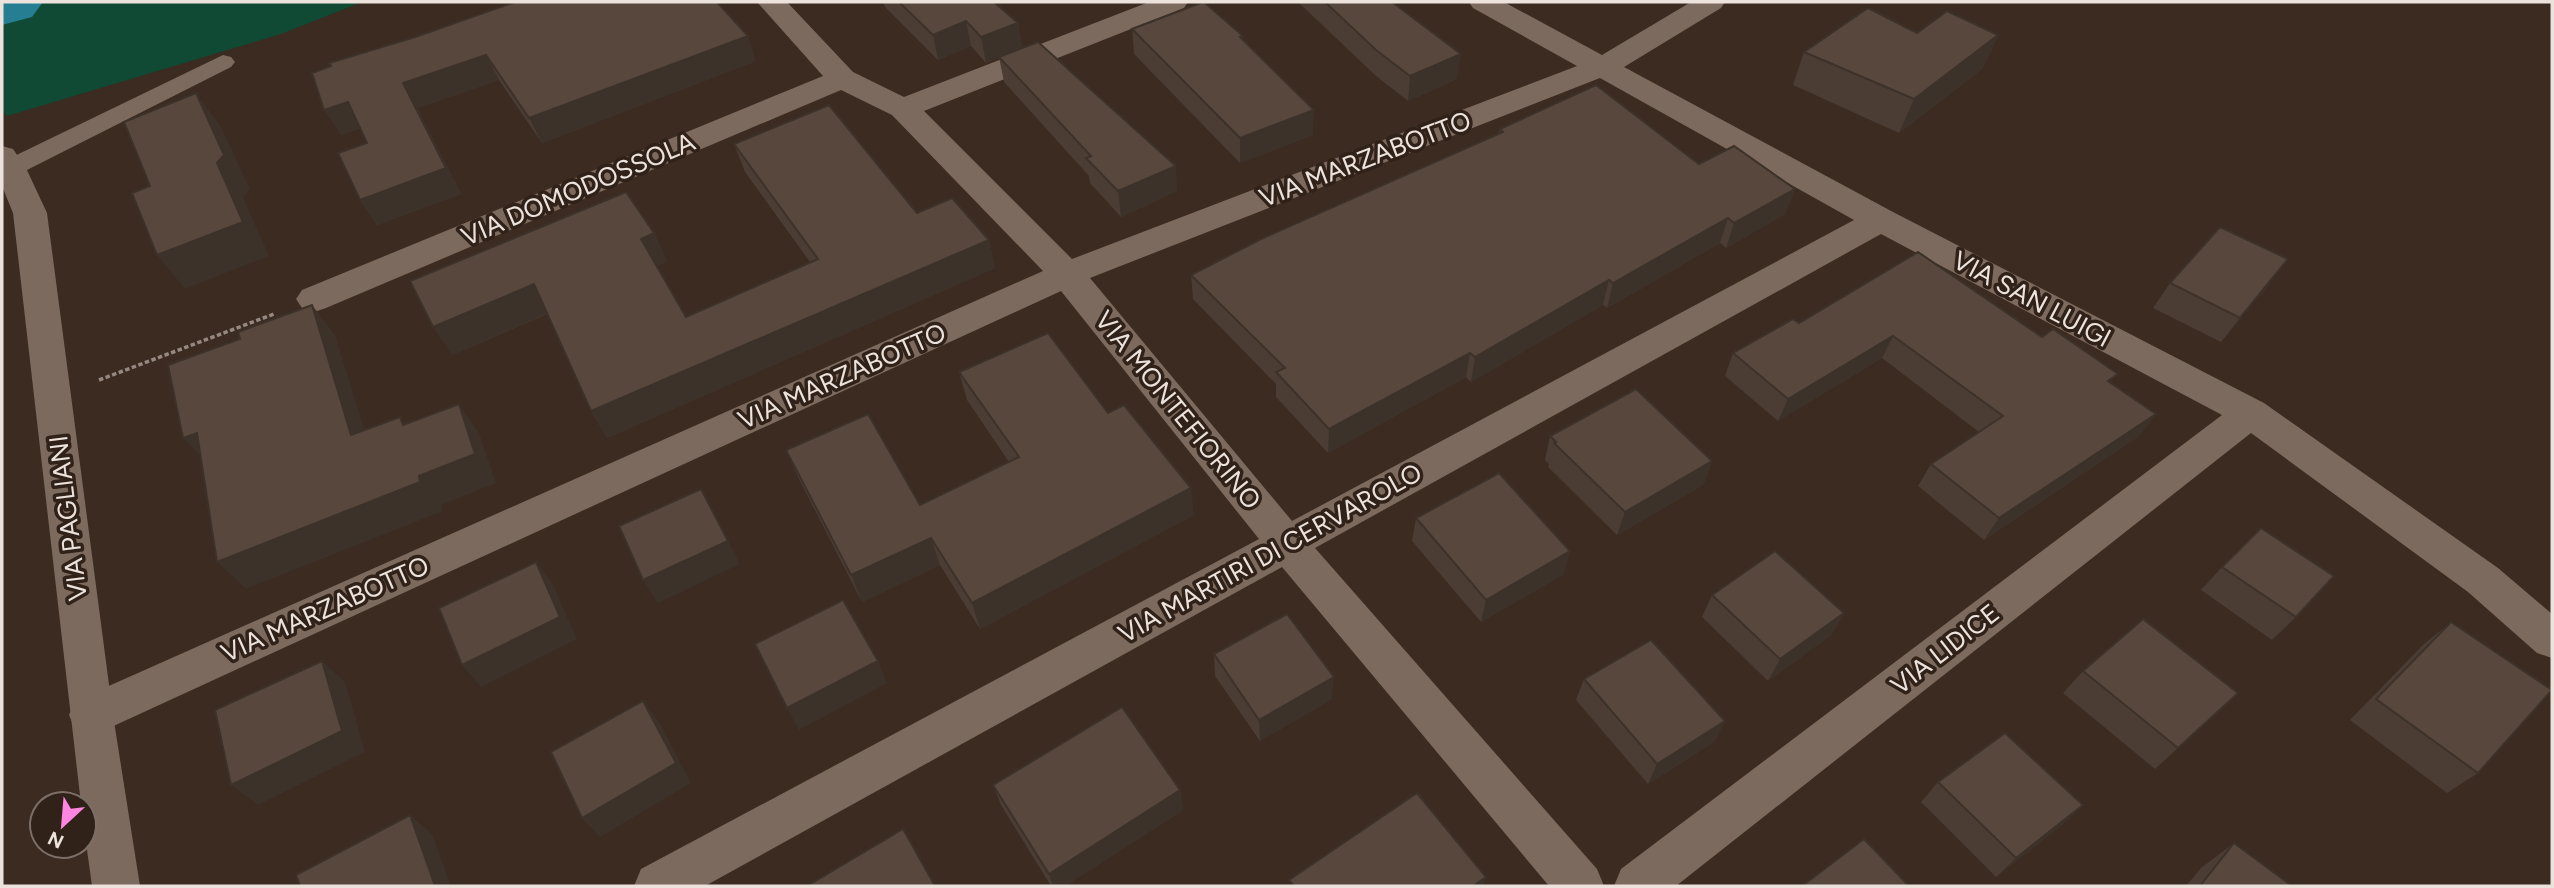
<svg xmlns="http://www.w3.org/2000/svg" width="2554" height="888" viewBox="0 0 2554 888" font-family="Figtree,sans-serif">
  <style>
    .green { fill: #104934 }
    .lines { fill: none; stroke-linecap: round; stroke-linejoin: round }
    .river { fill: #267e92; fill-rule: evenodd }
    .path { stroke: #958880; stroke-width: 3.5; stroke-dasharray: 4.5 2.5; stroke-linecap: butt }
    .service { fill: #7c6a5e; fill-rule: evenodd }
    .minor { fill: #7c6a5e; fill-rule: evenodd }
    .tertiary { fill: #7c6a5e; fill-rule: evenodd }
    .wall { fill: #4b3d34 }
    .shaded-wall { fill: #3d322a }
    .building { fill: #57473c; stroke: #3d322a; stroke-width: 2 }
    .labels { text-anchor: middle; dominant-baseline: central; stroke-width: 7; stroke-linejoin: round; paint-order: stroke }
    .street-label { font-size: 26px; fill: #ede3dd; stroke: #302218 }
  </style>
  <rect width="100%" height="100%" fill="#3b2b21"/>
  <path class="green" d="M 2,2 L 362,2 L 281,34 L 7,116 L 2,111 Z"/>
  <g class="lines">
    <path class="river" d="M 2,2 L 43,2 L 32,17 L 2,25 Z"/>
    <path class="path" d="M 99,380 L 274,314"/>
    <path class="service" d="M 223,55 L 231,57 L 235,62 L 231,67 L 19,174 L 10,176 L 2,174 L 2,162 Z"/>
    <path class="minor" d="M 757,2 L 787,2 L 853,72 L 904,97 L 1149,2 L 1188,2 L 1184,8 L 924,111 L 1072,259 L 1577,66 L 1473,8 L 1469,2 L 1504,2 L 1602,55 L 1691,2 L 1725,2 L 1721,8 L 1624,67 L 1893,212 L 2264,403 L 2498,568 L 2552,614 L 2552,658 L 2537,653 L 2468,592 L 2251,433 L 1676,886 L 1614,886 L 1621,869 L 2222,415 L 1881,234 L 1315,548 L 1597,869 L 1604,886 L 1549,886 L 1282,567 L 705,886 L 634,886 L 641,869 L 1259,539 L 1061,291 L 107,729 L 91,735 L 75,729 L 69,715 L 75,701 L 1043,271 L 892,115 L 841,90 L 326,308 L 314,312 L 302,308 L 296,299 L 302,290 L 823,76 ZM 1600,78 L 1854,220 L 1292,521 L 1090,278 Z"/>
    <path class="tertiary" d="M 2,146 L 13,149 L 26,168 L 47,213 L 113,715 L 140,886 L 92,886 L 84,828 L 84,804 L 81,804 L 13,213 L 2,186 Z"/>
  </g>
  <g class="wall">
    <path d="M 883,2 L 994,2 L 1018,23 L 1022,48 L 1177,191 L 1121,217 L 1090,183 L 1089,176 L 1004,82 L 999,57 L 986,63 L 971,46 L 938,60 L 885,7 Z"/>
    <path d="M 1298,2 L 1394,2 L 1393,2 L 1457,79 L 1408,101 L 1375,75 Z"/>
    <path d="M 1132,29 L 1243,36 L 1243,40 L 1313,135 L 1240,163 L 1134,54 Z"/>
    <path d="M 1917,33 L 1998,35 L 1982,69 L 1899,133 L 1793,85 L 1804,52 Z"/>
    <path d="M 415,37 L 756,61 L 542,143 L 499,80 L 417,108 L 461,194 L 377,225 L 360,200 L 367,143 L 360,128 L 341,135 Z"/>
    <path d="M 1500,129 L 1699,164 L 1795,189 L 1785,214 L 1726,248 L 1720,243 L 1607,308 L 1603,305 L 1471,382 L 1466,377 L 1328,453 L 1276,397 L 1276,384 L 1193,299 L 1191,275 L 1499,133 Z"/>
    <path d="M 734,144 L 989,240 L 995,268 L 607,438 L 591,411 L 547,314 L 452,355 L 654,233 L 667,261 L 657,266 L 686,317 L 810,262 L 745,172 Z"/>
    <path d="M 2170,283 L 2269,284 L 2221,342 L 2153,308 Z"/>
    <path d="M 1799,323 L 2042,337 L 2156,414 L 2139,436 L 1984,540 L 1918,486 L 1931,464 L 1979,432 L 1882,358 L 1778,421 L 1725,376 L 1733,353 Z"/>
    <path d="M 959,372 L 1108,413 L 1194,515 L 980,629 L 940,565 L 862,602 L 798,477 L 786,450 L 920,505 L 1009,462 L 967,400 Z"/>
    <path d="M 1550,436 L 1712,461 L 1703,485 L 1617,535 L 1548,467 L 1549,464 L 1545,460 Z"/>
    <path d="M 1416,518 L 1564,574 L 1481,622 L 1412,541 Z"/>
    <path d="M 2222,567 L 2296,617 L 2272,640 L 2201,590 Z"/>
    <path d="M 1712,595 L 1844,613 L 1831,635 L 1768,681 L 1702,617 Z"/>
    <path d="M 2451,622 L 2478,773 L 2447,793 L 2350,720 L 2423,645 Z"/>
    <path d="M 1214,654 L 1332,699 L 1260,741 L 1215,676 Z"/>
    <path d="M 2083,671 L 2238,693 L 2155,769 L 2063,693 Z"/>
    <path d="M 1584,679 L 1725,721 L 1714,742 L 1648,784 L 1576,700 Z"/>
    <path d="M 1938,782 L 2083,805 L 2062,825 L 1996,877 L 1921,802 Z"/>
    <path d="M 993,785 L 1180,790 L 1183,810 L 1065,886 L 1051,886 L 1001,805 Z"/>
    <path d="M 2234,843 L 2292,886 L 2186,886 L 2201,868 Z"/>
  </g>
  <g class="shaded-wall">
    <path d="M 966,21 L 971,46 L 938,60 L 933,35 Z"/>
    <path d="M 1018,23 L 1022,48 L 986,63 L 981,37 Z"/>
    <path d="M 1998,35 L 1982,69 L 1899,133 L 1914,99 Z"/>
    <path d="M 748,36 L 756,61 L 542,143 L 529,118 Z"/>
    <path d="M 1461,54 L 1457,79 L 1408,101 L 1410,76 Z"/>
    <path d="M 486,55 L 499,80 L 417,108 L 461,194 L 377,225 L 360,200 L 403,83 Z"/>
    <path d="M 196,93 L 221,127 L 250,189 L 243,197 L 269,256 L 185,289 L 157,255 L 217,163 Z"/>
    <path d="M 348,102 L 364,127 L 341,135 L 324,110 Z"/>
    <path d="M 1314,110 L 1313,135 L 1240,163 L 1240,138 Z"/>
    <path d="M 1176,166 L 1177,191 L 1121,217 L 1118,191 Z"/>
    <path d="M 1795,189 L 1785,214 L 1726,248 L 1734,223 Z"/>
    <path d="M 1728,218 L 1720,243 L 1607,308 L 1613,283 Z"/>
    <path d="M 654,233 L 667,261 L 654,267 L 641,239 Z"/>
    <path d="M 989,240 L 995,268 L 607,438 L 591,411 Z"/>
    <path d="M 2288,259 L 2269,284 L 2221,342 L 2240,318 Z"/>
    <path d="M 1609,280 L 1603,305 L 1471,382 L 1475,357 Z"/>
    <path d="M 534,284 L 550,312 L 452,355 L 433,327 Z"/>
    <path d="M 312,305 L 335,335 L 375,464 L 351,435 Z"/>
    <path d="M 1893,336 L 1882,358 L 1778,421 L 1788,399 Z"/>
    <path d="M 1470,353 L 1466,377 L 1328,453 L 1329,429 Z"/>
    <path d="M 459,404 L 479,433 L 496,483 L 441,505 L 443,511 L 246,589 L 217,562 L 419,476 Z"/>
    <path d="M 2156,414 L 2139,436 L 1984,540 L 1999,518 Z"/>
    <path d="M 197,433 L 211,467 L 183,438 Z"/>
    <path d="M 1712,461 L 1703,485 L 1617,535 L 1625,512 Z"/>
    <path d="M 1191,488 L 1194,515 L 980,629 L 972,603 Z"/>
    <path d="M 701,489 L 740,564 L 658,603 L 643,580 Z"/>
    <path d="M 931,538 L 940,565 L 862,602 L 851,575 Z"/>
    <path d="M 1570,551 L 1564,574 L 1481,622 L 1486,600 Z"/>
    <path d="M 536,562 L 553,585 L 577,639 L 481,687 L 462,665 Z"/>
    <path d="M 1844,613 L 1831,635 L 1768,681 L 1780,659 Z"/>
    <path d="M 322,661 L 345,682 L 365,752 L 258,805 L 231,785 Z"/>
    <path d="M 878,661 L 887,683 L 799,730 L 787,708 Z"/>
    <path d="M 1334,677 L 1332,699 L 1260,741 L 1259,720 Z"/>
    <path d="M 643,701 L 659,722 L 691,783 L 600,837 L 582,818 Z"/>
    <path d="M 1725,721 L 1714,742 L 1648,784 L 1657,764 Z"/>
    <path d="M 1180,790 L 1183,810 L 1065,886 L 1053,886 L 1049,874 Z"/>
    <path d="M 2083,805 L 2062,825 L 1996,877 L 2016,858 Z"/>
    <path d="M 410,815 L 432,834 L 451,886 L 435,886 Z"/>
    <path d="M 1486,877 L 1483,886 L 1473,886 Z"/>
  </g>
  <g class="building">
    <path d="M 515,2 L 717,2 L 748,36 L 529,118 L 486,55 L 403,83 L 446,168 L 360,200 L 338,153 L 367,143 L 348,102 L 324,110 L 312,73 L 331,66 L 329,63 L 415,37 Z"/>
    <path d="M 899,2 L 994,2 L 1018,23 L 981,37 L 966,21 L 933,35 Z"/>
    <path d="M 1203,2 L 1204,2 L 1243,36 L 1240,37 L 1314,110 L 1240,138 L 1132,29 Z"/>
    <path d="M 1325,2 L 1392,2 L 1461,54 L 1410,76 L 1376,50 Z"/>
    <path d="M 1868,8 L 1917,33 L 1947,11 L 1998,35 L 1914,99 L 1804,52 Z"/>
    <path d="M 1038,42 L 1176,166 L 1118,191 L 1086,158 L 1091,156 L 999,57 Z"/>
    <path d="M 1596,85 L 1699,164 L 1734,146 L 1795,189 L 1734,223 L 1728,218 L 1613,283 L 1609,280 L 1475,357 L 1470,353 L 1329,429 L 1276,372 L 1285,368 L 1191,275 L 1261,239 L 1503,132 L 1500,129 Z"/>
    <path d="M 196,93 L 224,155 L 217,163 L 243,222 L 157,255 L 132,193 L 150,186 L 124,122 Z"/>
    <path d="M 829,105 L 917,213 L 952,198 L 989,240 L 591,411 L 534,284 L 433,327 L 410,281 L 626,192 L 654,233 L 641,239 L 686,317 L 818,259 L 734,144 Z"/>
    <path d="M 2220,227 L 2288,259 L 2240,318 L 2170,283 Z"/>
    <path d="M 1918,252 L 2042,337 L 2053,329 L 2118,374 L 2108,381 L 2156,414 L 1999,518 L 1931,464 L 2003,416 L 1893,336 L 1788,399 L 1733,353 L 1793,319 L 1799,323 Z"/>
    <path d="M 312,305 L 351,435 L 400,417 L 403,425 L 459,404 L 475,454 L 419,476 L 420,482 L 217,562 L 197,433 L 183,438 L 168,365 L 240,339 L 238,332 Z"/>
    <path d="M 1048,333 L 1108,413 L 1124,405 L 1191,488 L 972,603 L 931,538 L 851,575 L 786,450 L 868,414 L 920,505 L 1019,457 L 959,372 Z"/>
    <path d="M 1636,389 L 1712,461 L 1625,512 L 1554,443 L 1556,442 L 1550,436 Z"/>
    <path d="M 1499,473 L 1570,551 L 1486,600 L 1416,518 Z"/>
    <path d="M 701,489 L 728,541 L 643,580 L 619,526 Z"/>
    <path d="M 2261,528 L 2334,576 L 2296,617 L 2222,567 Z"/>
    <path d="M 1775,551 L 1844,613 L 1780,659 L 1712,595 Z"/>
    <path d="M 536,562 L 560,617 L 462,665 L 439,608 Z"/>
    <path d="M 843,600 L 878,661 L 787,708 L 755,644 Z"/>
    <path d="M 1287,614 L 1334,677 L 1259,720 L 1214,654 Z"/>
    <path d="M 2143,619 L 2238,693 L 2178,748 L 2083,671 Z"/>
    <path d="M 2451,622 L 2552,690 L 2478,773 L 2376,699 Z"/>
    <path d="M 1651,640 L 1725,721 L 1657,764 L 1584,679 Z"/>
    <path d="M 322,661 L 342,731 L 231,785 L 215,710 Z"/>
    <path d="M 643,701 L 676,763 L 582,818 L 551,752 Z"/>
    <path d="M 1122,707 L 1180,790 L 1049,874 L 993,785 Z"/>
    <path d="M 2005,733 L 2083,805 L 2016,858 L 1938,782 Z"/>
    <path d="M 1417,793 L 1486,877 L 1473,886 L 1294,886 L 1289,880 Z"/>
    <path d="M 410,815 L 435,886 L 300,886 L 296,875 Z"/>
    <path d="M 903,829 L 935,886 L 807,886 Z"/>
    <path d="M 1864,839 L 1909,886 L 1802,886 Z"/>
    <path d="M 2234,843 L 2292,886 L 2200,886 Z"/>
  </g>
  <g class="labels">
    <g class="street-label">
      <text transform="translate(1365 159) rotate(-21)">VIA MARZABOTTO</text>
      <text transform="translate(578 189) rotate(-23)">VIA DOMODOSSOLA</text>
      <text transform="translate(2032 299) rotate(28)">VIA SAN LUIGI</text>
      <text transform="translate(842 376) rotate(-24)">VIA MARZABOTTO</text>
      <text transform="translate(1178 410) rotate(51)">VIA MONTEFIORINO</text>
      <text transform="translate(68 518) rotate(-97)">VIA PAGLIANI</text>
      <text transform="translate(1270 553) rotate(-29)">VIA MARTIRI DI CERVAROLO</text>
      <text transform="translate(325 609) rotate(-24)">VIA MARZABOTTO</text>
      <text transform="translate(1945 649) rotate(-38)">VIA LIDICE</text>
    </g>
  </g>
  <rect width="2554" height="888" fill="none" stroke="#ede3dd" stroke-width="7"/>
  <g transform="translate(63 825) rotate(206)"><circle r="33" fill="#302218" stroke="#7c6f67" stroke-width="2"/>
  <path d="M0-5L12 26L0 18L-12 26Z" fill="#fe85e0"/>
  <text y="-10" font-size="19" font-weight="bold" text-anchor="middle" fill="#ede3dd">N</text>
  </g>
</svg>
